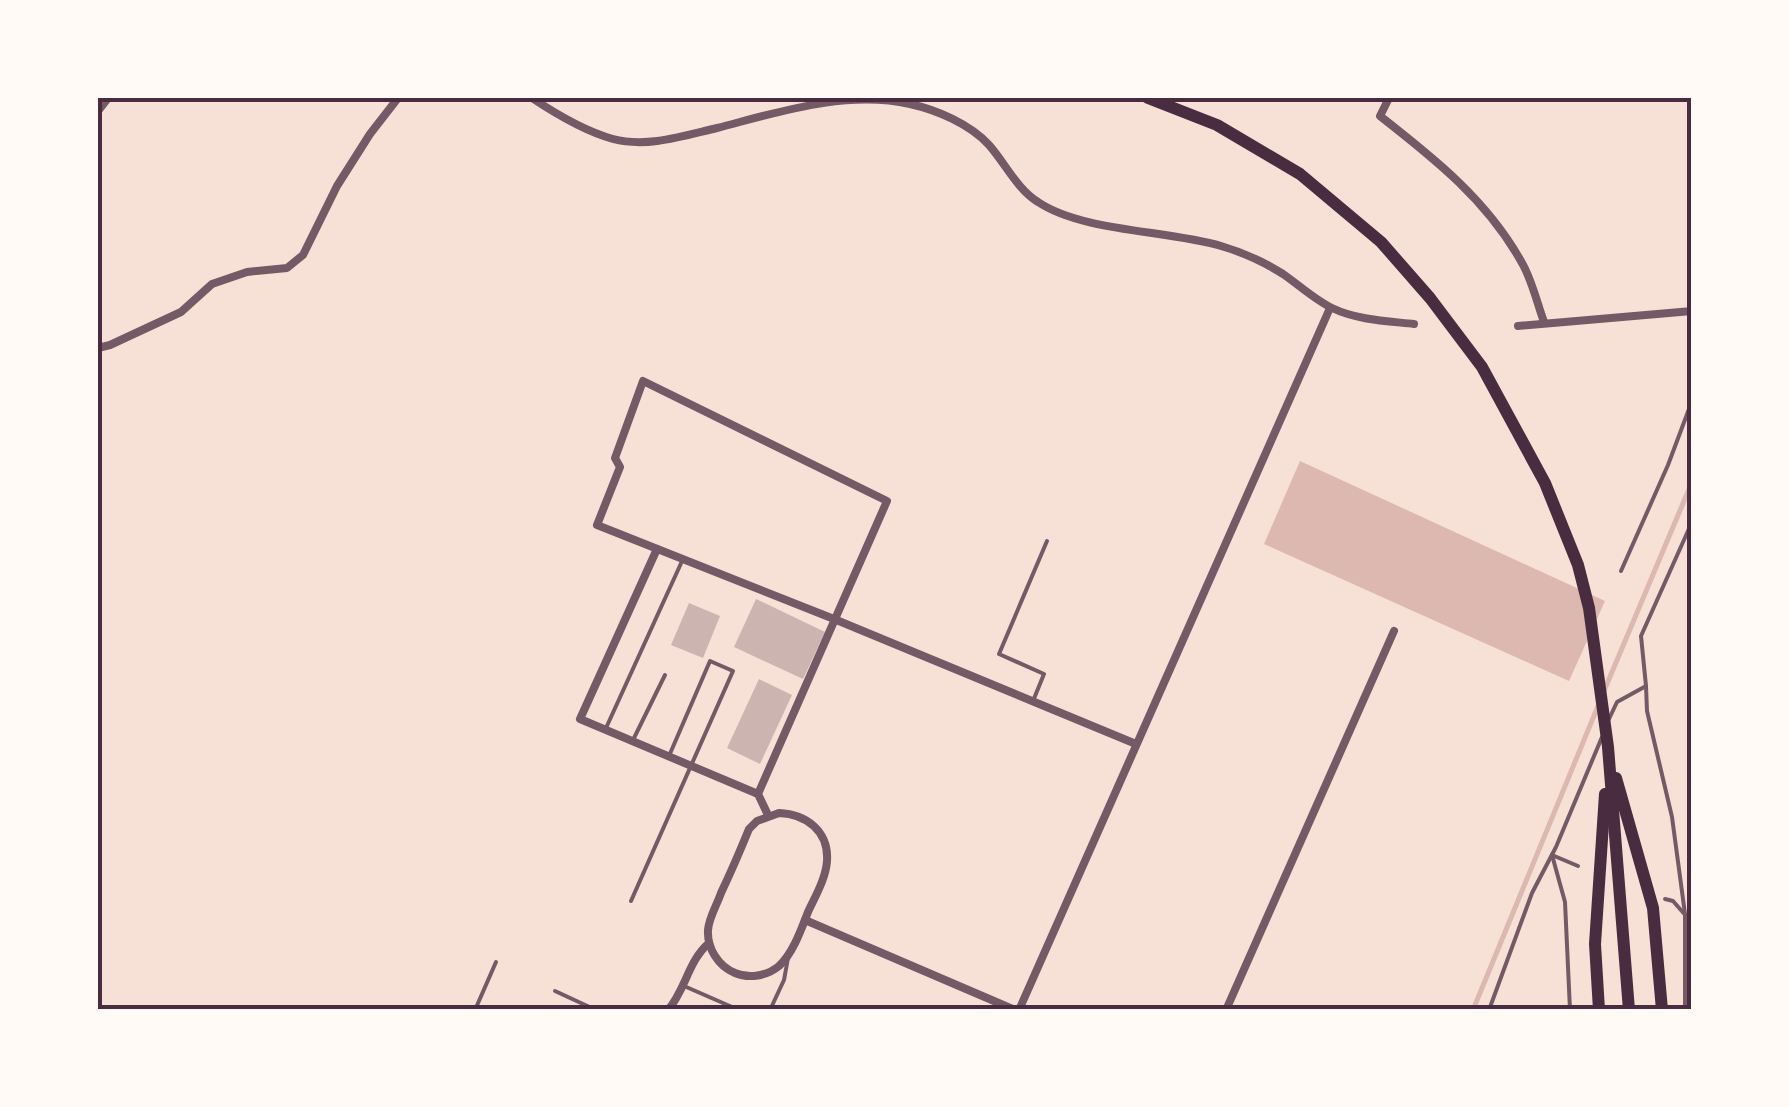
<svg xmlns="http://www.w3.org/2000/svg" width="1789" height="1107" viewBox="0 0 1789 1107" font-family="'Nunito Sans',sans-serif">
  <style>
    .water { fill: #dcb8b0 }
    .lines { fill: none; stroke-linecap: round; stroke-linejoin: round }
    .stream { stroke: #dcb8b0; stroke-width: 5 }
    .building { fill: #ccb4b1 }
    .service { stroke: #755966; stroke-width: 4 }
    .minor { stroke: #755966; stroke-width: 8 }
    .trunk { stroke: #4a2c40; stroke-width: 12 }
    .neatline { fill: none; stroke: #4a2c40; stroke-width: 4 }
  </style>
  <rect width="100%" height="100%" fill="#f7e1d7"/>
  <path class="water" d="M 1300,461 L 1605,601 L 1569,681 L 1264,544 Z"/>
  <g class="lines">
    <g class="stream">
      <path d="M 1604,691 L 1692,482"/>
      <path d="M 1473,1010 L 1598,706"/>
    </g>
  </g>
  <g class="building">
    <path d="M 756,599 L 825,632 L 803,679 L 734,647 Z"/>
    <path d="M 689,603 L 720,616 L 703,658 L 671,645 Z"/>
    <path d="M 759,679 L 792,695 L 760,764 L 727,748 Z"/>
  </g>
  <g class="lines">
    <g class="service">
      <path d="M 1621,571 L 1668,465 L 1692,401"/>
      <path d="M 1646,686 L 1647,711 L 1672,817 L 1685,914 L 1685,1010"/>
      <path d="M 1033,701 L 1044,674 L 999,654 L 1047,541"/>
      <path d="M 1609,719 L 1617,702 L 1646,686 L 1641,636 L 1692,522"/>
      <path d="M 606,728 L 683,559"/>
      <path d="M 634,738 L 665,675"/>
      <path d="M 1552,855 L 1565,902 L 1570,1010"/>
      <path d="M 1552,855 L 1578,866"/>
      <path d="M 1665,899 L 1673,901 L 1687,917 L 1692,918"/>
      <path d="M 631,901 L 733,671 L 710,661 L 669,756"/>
      <path d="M 684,986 L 739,1010"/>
      <path d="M 555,991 L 596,1010"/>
      <path d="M 475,1010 L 496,962"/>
      <path d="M 770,1010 L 784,980 L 788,958"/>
      <path d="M 1489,1010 L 1532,893 L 1556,847 L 1602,737"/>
    </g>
    <g class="minor">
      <path d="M 532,98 C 556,114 584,131 613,139 C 647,148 683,136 717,128 C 779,112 845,90 910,104 C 937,110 970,124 989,145 C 1005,163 1017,189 1038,202 C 1083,232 1167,230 1221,246 C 1242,252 1264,262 1283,274 C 1299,285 1315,300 1332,308 C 1357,320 1387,321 1414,324"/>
      <path d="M 1389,98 L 1380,116 C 1435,159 1488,201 1522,263 C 1532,280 1537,303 1544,322"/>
      <path d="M 98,111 L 108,98"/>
      <path d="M 1518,326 L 1692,311"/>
      <path d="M 98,348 L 110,345 L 181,312 L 212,284 L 247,272 L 287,268 L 303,255 L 337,186 L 370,134 L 398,98"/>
      <path d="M 657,549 L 580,719 L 758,794"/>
      <path d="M 779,813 C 806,814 829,831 827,861 C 826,878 815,897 808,912 C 801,930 793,953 779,966 C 767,976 749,979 735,973 C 718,966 707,948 708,930 C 709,917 717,905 721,893 C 731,872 740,851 749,829 L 757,821 Z"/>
      <path d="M 768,815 L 758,794 L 887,501 L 643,381 L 615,458 L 620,467 L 597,525 L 834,619 L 1136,744"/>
      <path d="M 805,920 L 1015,1010"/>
      <path d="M 668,1010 C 686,989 688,961 709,943"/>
      <path d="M 1019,1010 L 1330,308"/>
      <path d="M 1226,1010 L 1394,631"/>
    </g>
    <g class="trunk">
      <path d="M 1148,98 L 1217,125 L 1300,174 L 1381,242 L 1430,298 L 1482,367 L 1545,483 L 1578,565 L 1589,608 L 1608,747 L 1629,1010"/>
      <path d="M 1616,778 L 1653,908 L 1662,1010"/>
      <path d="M 1599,1010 L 1595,944 L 1605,794"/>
    </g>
  </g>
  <rect width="1789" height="1107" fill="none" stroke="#fffaf5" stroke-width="200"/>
  <rect x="100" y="100" width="1589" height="907" class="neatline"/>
</svg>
